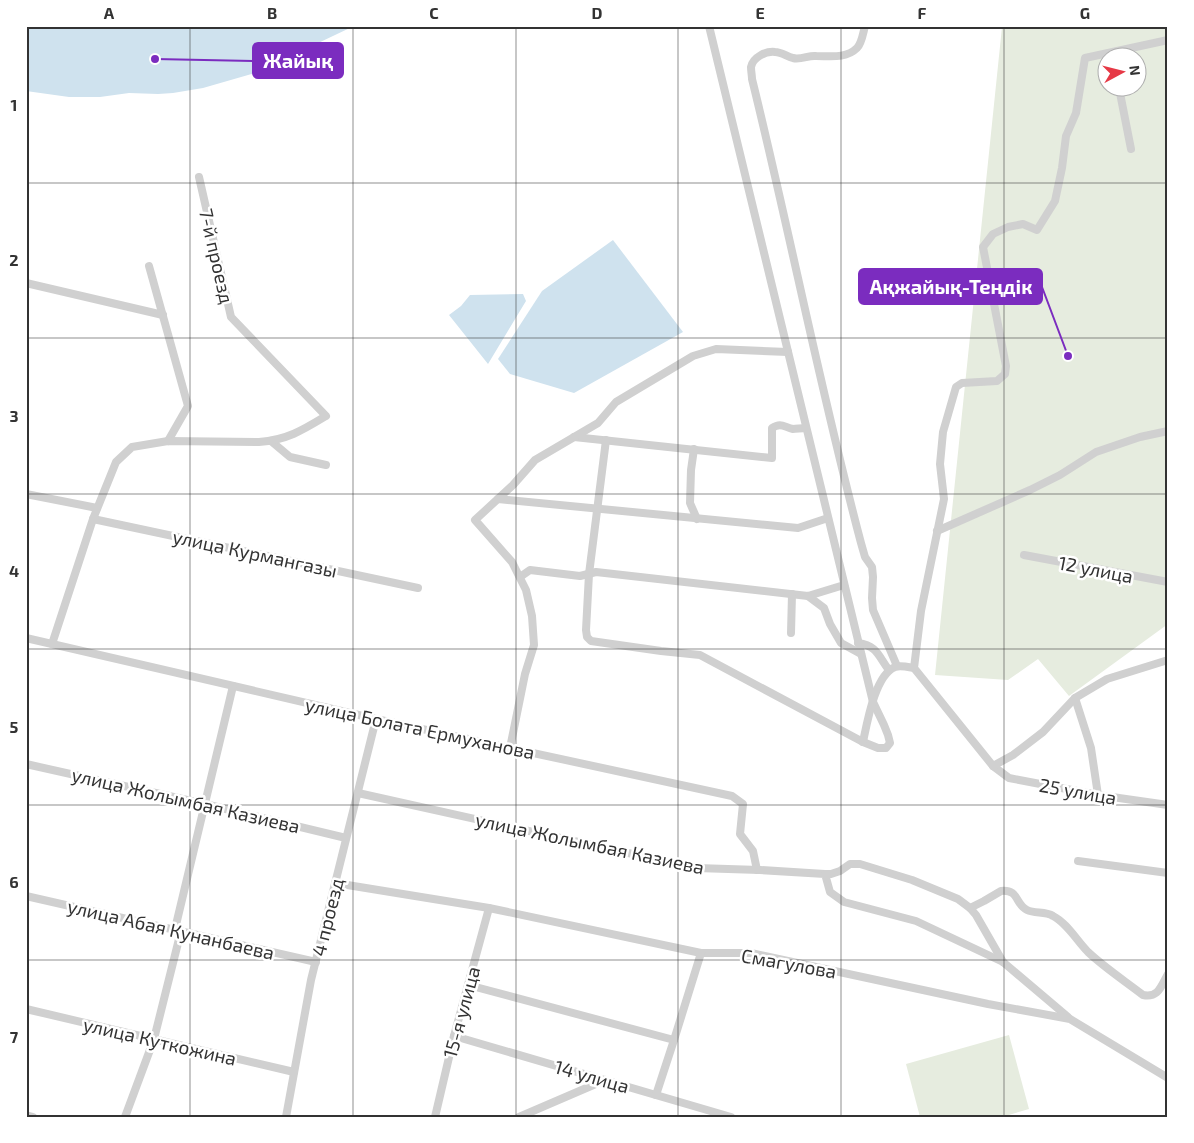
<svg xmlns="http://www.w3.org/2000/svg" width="1194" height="1143" viewBox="0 0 1194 1143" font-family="'Exo 2',sans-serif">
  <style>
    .green { fill: #e6ecdf; fill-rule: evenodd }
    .water { fill: #cfe2ee }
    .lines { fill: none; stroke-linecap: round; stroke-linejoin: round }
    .minor { stroke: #d0d0d0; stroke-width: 8 }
    .grid { fill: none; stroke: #333; stroke-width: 1; stroke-opacity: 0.55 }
    .labels { text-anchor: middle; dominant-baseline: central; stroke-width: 5; stroke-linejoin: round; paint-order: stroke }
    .street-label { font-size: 19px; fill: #333; stroke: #fff }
    .leader { fill: none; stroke: #7b2cbf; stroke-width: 2 }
    .callout-dot { fill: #7b2cbf; stroke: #fff; stroke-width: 2 }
    .callout { fill: #7b2cbf; stroke: #7b2cbf; stroke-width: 2 }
    .callout-label { font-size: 20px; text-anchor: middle; font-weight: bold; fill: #fff }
    .neatline { fill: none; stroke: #333; stroke-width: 2 }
    .grid-label { font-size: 16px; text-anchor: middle; font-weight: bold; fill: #333 }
  </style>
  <rect width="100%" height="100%" fill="#fff"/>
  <g class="green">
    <path d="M 1168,26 L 1168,624 L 1069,696 L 1038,659 L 1008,680 L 935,675 L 1002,27 ZM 1106,58 L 1136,58 L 1136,88 L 1106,88 Z"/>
    <path d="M 1009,1035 L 1029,1109 L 1002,1117 L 920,1117 L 906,1064 Z"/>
  </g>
  <g class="water">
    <path d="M 26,26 L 354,26 L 255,73 L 203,88 L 173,93 L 158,94 L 129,93 L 100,97 L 69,97 L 26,91 Z"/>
    <path d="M 613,240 L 683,332 L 574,393 L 510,374 L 498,359 L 542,291 Z"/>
    <path d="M 523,294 L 526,301 L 488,364 L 449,315 L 461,306 L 470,295 Z"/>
  </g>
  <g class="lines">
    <g class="minor">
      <path d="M 865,26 C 863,33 862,43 857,48 C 846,59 830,56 816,56 C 809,55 801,60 793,58 C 787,57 782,52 775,52 C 766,51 753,57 751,67 C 751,71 752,76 752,79 C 790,233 820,389 861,543 L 865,557 L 872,567 L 873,577 L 872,598 L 873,610 L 897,666"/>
      <path d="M 1168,40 L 1085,58 L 1076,113 L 1066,136 L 1062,168 L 1055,201 L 1037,230 L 1023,224 L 1008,227 L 993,234 L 983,247 L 1006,366 L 1005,374 L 997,381 L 962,383 L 956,387 L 943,432 L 940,464 L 944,499 L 921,611 L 914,668 L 993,766 L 1009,778 L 1098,795 L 1168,805"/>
      <path d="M 1119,88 L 1131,149"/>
      <path d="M 149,266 L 188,406 L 168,441"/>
      <path d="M 26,283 L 163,315"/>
      <path d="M 574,437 L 772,458 L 772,428 C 781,422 784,427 793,429 C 796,429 802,428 806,428"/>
      <path d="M 606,440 L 589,574 L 586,630 L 587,637 L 591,641 L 661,651 L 700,655 L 863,742 L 878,748 L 886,748 L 890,743 L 888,735 L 884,725 L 873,702 L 709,26"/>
      <path d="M 271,441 L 290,457 L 326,465"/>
      <path d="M 694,449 L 691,470 L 690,503 L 697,519"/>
      <path d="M 26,494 L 97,508"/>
      <path d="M 498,499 L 798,528 L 828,518"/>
      <path d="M 93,519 L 418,588"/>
      <path d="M 937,531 L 1030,490 L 1060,475 L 1096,452 L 1140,437 L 1168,431"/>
      <path d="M 1024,555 L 1168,582"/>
      <path d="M 520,577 L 530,570 L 580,576 L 596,572 L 808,596 L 844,585"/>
      <path d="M 808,596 L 824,608 L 830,624 L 841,643 L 861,654"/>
      <path d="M 791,633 L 792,594"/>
      <path d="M 26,638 L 376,719 L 732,796 L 743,804 L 740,834 L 753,851 L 757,870"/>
      <path d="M 858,643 C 878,646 878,656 889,670"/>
      <path d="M 52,644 L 93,519 L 116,462 L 132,447 L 168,441 L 259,442 C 287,440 303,430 326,416 L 231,317 L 199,177"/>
      <path d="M 1075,698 L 1091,748 L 1098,795"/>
      <path d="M 863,742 C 867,723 875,675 895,667 C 900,665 908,667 914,668"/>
      <path d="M 510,748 L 525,674 L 534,645 L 532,616 L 526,590 L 512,562 L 475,520 L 513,485 L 535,460 L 598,423 L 616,402 L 693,356 L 716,349 L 788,352"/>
      <path d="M 26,764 L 205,804 L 346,838"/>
      <path d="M 993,766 L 1013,755 L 1043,732 L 1075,698 L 1107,679 L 1168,660"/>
      <path d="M 358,793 L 696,868 L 760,870 L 825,874 L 830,892 L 844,902 L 916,921 L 1003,962 L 1068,1017"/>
      <path d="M 1078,861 L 1168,873"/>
      <path d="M 825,874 L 831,874 L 840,871 L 850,864 L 860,864 L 912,880 L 958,899 L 970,908 L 976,915 L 1003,962"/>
      <path d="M 335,883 L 489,908 L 701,953 L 751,953 L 988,1004 L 1070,1019 L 1168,1078"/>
      <path d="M 26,896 L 316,962"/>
      <path d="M 970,908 L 984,901 L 1001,891 C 1019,889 1015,904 1027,910 C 1035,914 1045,911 1053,916 C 1067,923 1077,941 1088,952 C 1105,968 1125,981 1143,995 C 1159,998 1161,986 1168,974"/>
      <path d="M 175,929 L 233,686"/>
      <path d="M 468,985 L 674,1040"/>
      <path d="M 26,1009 L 294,1072"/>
      <path d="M 454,1036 L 731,1117"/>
      <path d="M 656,1095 L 674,1040 L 701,953"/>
      <path d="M 26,1115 L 33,1117"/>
      <path d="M 125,1117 L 154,1039 L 181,931"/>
      <path d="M 286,1117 L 311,980 L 376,719"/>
      <path d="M 435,1117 L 454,1036 L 489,908"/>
      <path d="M 519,1117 L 605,1080"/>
    </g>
  </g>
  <path class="grid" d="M 190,26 L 190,1117M 353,26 L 353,1117M 516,26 L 516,1117M 678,26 L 678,1117M 841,26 L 841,1117M 1004,26 L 1004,1117M 26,183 L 1168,183M 26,338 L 1168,338M 26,494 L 1168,494M 26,649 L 1168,649M 26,805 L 1168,805M 26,960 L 1168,960"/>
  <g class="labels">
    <g class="street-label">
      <text transform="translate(217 256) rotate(77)">7-й проезд</text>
      <text transform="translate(255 553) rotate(12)">улица Курмангазы</text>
      <text transform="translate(1096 569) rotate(11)">12 улица</text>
      <text transform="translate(420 728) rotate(12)">улица Болата Ермуханова</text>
      <text transform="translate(1078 791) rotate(10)">25 улица</text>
      <text transform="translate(186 800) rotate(13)">улица Жолымбая Казиева</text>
      <text transform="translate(590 843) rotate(12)">улица Жолымбая Казиева</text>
      <text transform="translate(327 917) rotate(-76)">4 проезд</text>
      <text transform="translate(171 929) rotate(13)">улица Абая Кунанбаева</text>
      <text transform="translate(789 963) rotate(10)">Смагулова</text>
      <text transform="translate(461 1012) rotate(-75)">15-я улица</text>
      <text transform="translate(160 1041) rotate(13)">улица Куткожина</text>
      <text transform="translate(592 1076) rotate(16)">14 улица</text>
    </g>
  </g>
  <path class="leader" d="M155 59L253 61M1068 356L1042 287"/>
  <g class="callout-dot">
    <circle cx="155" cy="59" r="5"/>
    <circle cx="1068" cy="356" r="5"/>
  </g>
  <g class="callout">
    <rect x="253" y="43" width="90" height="35" rx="5"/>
    <rect x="859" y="269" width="183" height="35" rx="5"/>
  </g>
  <g class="callout-label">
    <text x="298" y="68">Жайық</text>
    <text x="951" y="294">Ақжайық-Теңдік</text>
  </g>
  <rect width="1194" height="1143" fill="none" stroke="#ffffff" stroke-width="55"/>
  <g transform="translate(1122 72) rotate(83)"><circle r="24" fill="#ffffff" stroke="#adadad"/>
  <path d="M0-4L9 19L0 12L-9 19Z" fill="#e63946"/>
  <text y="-8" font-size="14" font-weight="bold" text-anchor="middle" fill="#333333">N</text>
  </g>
  <rect x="28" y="28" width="1138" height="1088" class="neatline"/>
  <g class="grid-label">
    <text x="109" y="19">A</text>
    <text x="272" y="19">B</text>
    <text x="434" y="19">C</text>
    <text x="597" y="19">D</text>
    <text x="760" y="19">E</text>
    <text x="922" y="19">F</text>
    <text x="1085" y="19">G</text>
    <text x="14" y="111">1</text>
    <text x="14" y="266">2</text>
    <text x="14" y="422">3</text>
    <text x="14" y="577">4</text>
    <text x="14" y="733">5</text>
    <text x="14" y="888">6</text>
    <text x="14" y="1043">7</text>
  </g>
</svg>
